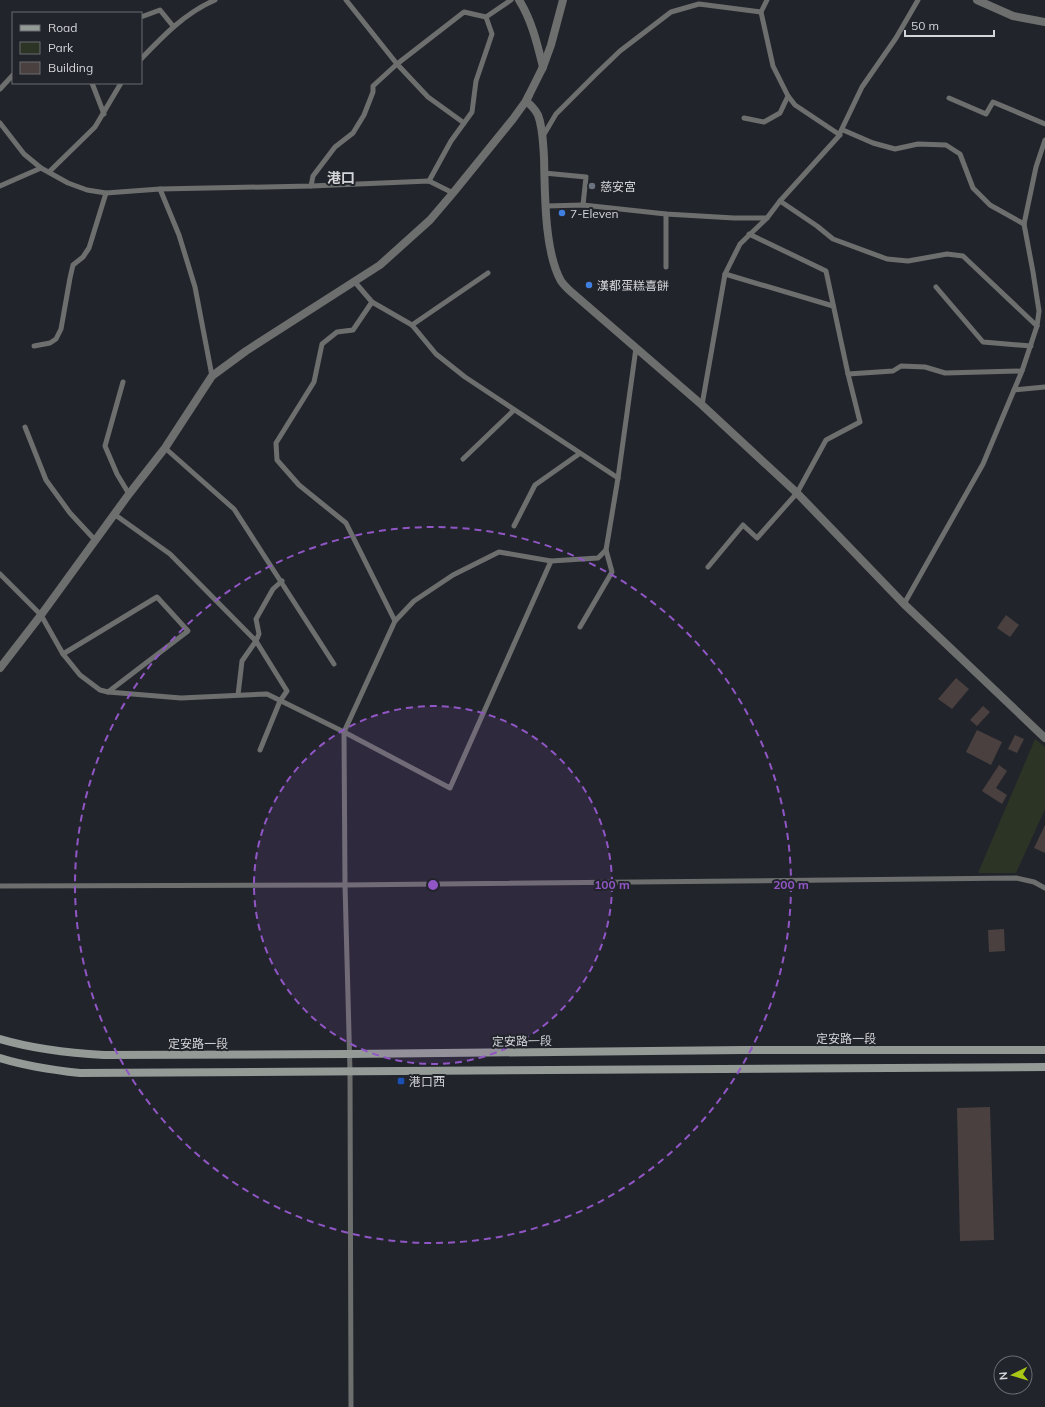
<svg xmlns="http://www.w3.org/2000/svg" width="1045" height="1407" viewBox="0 0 1045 1407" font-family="Mulish,'Noto Sans TC',sans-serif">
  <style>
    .green { fill: #2c3425 }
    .building { fill: #49403f }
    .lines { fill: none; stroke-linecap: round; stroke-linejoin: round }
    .service { stroke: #6c6f6d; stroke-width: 5 }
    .minor { stroke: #6c6f6d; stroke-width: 8 }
    .tertiary { stroke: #6c6f6d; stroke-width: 8 }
    .secondary { stroke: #949a96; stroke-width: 8 }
    .ring { fill: none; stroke: #9156c6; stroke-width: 2; stroke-dasharray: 7 5 }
    .worship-dot { fill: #6b7280; stroke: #22242b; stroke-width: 1.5 }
    .shop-dot { fill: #3f7fe0; stroke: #22242b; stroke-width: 1.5 }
    .transit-dot { fill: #1a4fb4; stroke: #22242b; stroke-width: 1.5 }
    .labels { text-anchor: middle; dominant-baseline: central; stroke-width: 4; stroke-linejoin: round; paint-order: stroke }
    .poi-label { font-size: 12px; fill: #d3d5d9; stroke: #22242b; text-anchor: start }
    .street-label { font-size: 12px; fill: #d3d5d9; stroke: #22242b }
    .quarter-label { font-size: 14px; font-weight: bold; fill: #d3d5d9; stroke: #22242b }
    .centre { fill: #9156c6; stroke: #22242b; stroke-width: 2 }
    .ring-label { font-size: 12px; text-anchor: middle; font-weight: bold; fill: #9156c6; stroke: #22242b; stroke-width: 4; stroke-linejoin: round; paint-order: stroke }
  </style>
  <rect width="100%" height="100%" fill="#22242b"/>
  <path class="green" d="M 1035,739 L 1045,747 L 1045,809 L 1016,873 L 978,873 Z"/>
  <g class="building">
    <path d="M 1006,615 L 1019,625 L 1010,637 L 997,628 Z"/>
    <path d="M 956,678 L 969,689 L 952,709 L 938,699 Z"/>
    <path d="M 983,706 L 990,712 L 977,726 L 970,720 Z"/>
    <path d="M 977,730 L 1002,742 L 991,765 L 966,752 Z"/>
    <path d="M 1015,735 L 1024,739 L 1017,753 L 1008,749 Z"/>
    <path d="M 999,765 L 1007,771 L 996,788 L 1007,795 L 1002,804 L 982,791 Z"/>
    <path d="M 1045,825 L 1045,853 L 1034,848 Z"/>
    <path d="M 1004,929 L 1005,951 L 989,952 L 988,930 Z"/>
    <path d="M 990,1107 L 994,1240 L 960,1241 L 957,1108 Z"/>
  </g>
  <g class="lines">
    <g class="service">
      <path d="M 346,0 L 397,64 L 428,97 L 464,123"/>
      <path d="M 141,17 L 160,10 L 173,26"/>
      <path d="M 141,59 C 163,36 185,13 215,0"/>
      <path d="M 92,83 L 104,114"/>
      <path d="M 0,89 L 13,75"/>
      <path d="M 788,96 L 795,105 L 840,135"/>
      <path d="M 949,98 L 986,114 L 993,102 L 1045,124"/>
      <path d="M 744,118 L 764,122 L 780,113 L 788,96 L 773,66 L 761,12 L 767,0"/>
      <path d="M 0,123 L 24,154 L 41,168 L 68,183 L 87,190 L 106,193 L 160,189 L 311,186 L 429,181 L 453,193"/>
      <path d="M 843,130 L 873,143 L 895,149 L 918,144 L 946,145 L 960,154 L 973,188 L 990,205 L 1024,224"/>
      <path d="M 543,136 L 556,114 L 596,74 L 620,51 L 671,12 L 699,4 L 761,12"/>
      <path d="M 49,172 L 95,127 L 121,83"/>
      <path d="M 544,173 L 586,177 L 583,205"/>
      <path d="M 429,181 L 451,141 L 472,112 L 476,81 L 492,34 L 486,17"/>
      <path d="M 0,186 L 41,168"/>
      <path d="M 311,186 L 313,176 L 335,147 L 353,133 L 364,115 L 373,92 L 373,86 L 397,64 L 464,12 L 486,17 L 511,0"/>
      <path d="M 160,189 L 179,235 L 195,287 L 212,376"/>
      <path d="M 780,201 L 817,226 L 833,239 L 887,259 L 908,261 L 947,254 L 963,256 L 1037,326"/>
      <path d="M 546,206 L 583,205 L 666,214 L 734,218 L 767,218"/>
      <path d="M 666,214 L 666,267"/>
      <path d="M 725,274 L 833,306"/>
      <path d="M 354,281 L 372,302 L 412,325 L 436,354 L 465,377 L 618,478"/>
      <path d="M 936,287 L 983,342 L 1031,346"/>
      <path d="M 372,302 L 353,330 L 337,332 L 322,344 L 314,382 L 276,443 L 277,460 L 299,485 L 346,523 L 395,621"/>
      <path d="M 412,325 L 488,273"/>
      <path d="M 34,346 L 50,343 L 56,339 L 61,329 L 70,278 L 73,265 L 83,257 L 89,248 L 106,193"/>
      <path d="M 848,374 L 893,371 L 901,366 L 925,367 L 945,373 L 1022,371"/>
      <path d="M 123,382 L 105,446 L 117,474 L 129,494"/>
      <path d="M 1014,390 L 1045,387"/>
      <path d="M 702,405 L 725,274 L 740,244 L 767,218 L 780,201 L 838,137 L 862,87 L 896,38 L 918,0"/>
      <path d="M 25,427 L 46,480 L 70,513 L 95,540"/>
      <path d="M 165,448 L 234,509 L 334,664"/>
      <path d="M 463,459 L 514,410"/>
      <path d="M 114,514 L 170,554 L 256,641 L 287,691 L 280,701 L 260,750"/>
      <path d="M 514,526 L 535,485 L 579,454"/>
      <path d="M 708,567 L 743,525 L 757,538 L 797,493 L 826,440 L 860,422 L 848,374 L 826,271 L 749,234"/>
      <path d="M 0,574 L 41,615 L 63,654 L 80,675 L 100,690 L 108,692 L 181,698 L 267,694 L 344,732 L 450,788 L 551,561"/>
      <path d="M 904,604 L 983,464 L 1022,371 L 1037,326 L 1039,311 L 1033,272 L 1024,224 L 1036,167 L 1045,140"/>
      <path d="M 580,627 L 612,572 L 606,550"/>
      <path d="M 63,654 L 157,597 L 188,631 L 108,692"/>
      <path d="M 238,695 L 242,661 L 256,641 L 259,634 L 256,619 L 273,589 L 282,581"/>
      <path d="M 0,886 L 345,885 L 1016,878 L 1034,882 L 1045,888"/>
      <path d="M 351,1407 L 350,1071 L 345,885 L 344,732 L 395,621 L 414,601 L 453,575 L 499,552 L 551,561 L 598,558 L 606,550 L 618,478 L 636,348"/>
    </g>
    <g class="minor">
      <path d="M 519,0 C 532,21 537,43 543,67 L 542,69"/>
      <path d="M 529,95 L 526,101 C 531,105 535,109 538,115 C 543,128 543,143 544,157 C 545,191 544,251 561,281 C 563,284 566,287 569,290 L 702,405 L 797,493 L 904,604 L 1045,738"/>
    </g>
    <g class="tertiary">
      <path d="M 977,0 L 1013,16 L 1045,22"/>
      <path d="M 0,668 L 41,615 L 129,494 L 165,448 L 212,376 L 246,351 L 380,265 L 430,220 L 453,193 L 513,119 L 526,101 L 543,67 L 551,45 L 563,0"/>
    </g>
    <g class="secondary">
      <path d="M 0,1039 C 34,1049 69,1053 104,1055 L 350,1054 L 743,1050 L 1045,1050"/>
      <path d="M 0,1058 C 26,1066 53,1070 80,1073 L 1045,1067"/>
    </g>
  </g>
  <circle cx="433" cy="885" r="179" fill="#9156c6" fill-opacity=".12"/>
  <g class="ring">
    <circle cx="433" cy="885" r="179"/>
    <circle cx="433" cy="885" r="358"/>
  </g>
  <circle class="worship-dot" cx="592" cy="186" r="4"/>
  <g class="shop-dot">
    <circle cx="562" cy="213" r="4"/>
    <circle cx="589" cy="285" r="4"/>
  </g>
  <rect class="transit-dot" x="397" y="1077" width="8" height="8" rx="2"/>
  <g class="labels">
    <g class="poi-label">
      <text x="600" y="186">慈安宮</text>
      <text x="570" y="213">7-Eleven</text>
      <text x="597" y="285">漢都蛋糕喜餅</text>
      <text x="409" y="1081">港口西</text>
    </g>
    <g class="street-label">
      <text x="846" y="1038">定安路一段</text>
      <text transform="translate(522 1041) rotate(-1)">定安路一段</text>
      <text x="198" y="1043">定安路一段</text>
    </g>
    <g class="quarter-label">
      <text x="341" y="178">港口</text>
    </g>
  </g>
  <circle cx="433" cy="885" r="6" class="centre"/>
  <g class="ring-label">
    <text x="612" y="889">100 m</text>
    <text x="791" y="889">200 m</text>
  </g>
  <rect x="12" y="12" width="130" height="72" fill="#22242b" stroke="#696b71"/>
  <rect x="20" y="25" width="20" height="6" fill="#949a96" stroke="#696b71"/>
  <text x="48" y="32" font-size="12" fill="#d3d5d9">Road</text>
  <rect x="20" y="42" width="20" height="12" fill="#2c3425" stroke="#696b71"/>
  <text x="48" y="52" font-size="12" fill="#d3d5d9">Park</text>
  <rect x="20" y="62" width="20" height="12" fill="#49403f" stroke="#696b71"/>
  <text x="48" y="72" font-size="12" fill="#d3d5d9">Building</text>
  <g transform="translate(1013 1375) rotate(265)"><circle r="19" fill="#22242b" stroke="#696b71"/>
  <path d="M0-3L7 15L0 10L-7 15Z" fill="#abc716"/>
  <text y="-6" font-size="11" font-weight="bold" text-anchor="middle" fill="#d3d5d9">N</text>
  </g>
  <path d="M905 30v6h89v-6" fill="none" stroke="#d3d5d9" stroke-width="2"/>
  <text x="911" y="30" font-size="12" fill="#d3d5d9" stroke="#22242b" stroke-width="3" paint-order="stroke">50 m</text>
</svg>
